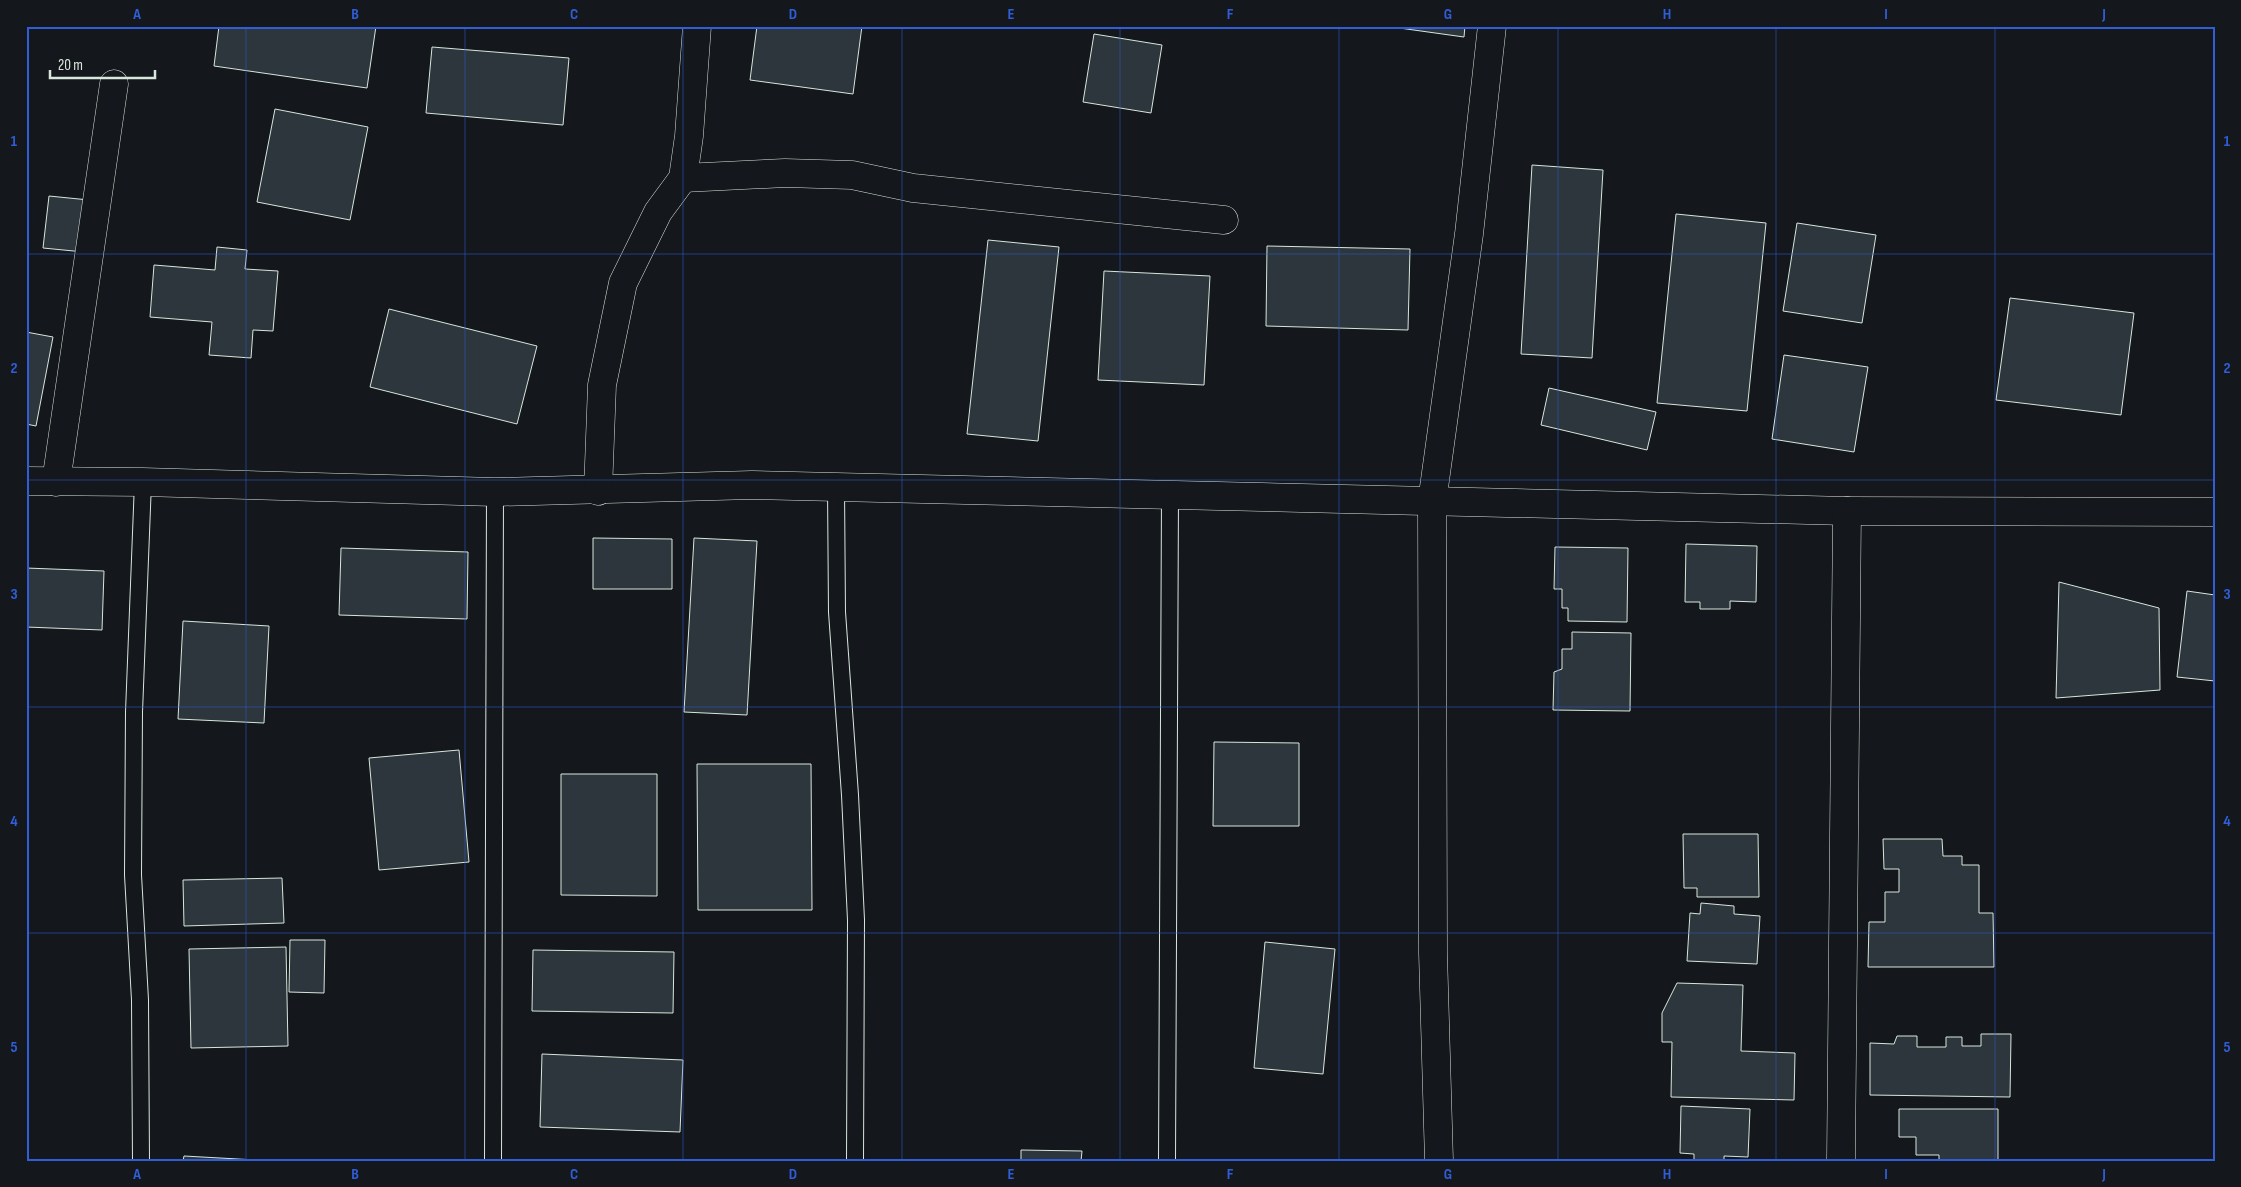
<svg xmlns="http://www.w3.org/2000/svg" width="2241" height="1187" viewBox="0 0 2241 1187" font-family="'Sofia Sans Condensed',sans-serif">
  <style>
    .building { fill: #2c363c; stroke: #d8e6dc }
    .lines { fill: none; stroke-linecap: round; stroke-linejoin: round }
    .service-casing { stroke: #d8e6dc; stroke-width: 18 }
    .minor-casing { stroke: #d8e6dc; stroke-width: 29 }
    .service { stroke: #14181c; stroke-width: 16 }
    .minor { stroke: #14181c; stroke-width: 28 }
    .grid { fill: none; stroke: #305dd8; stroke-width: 1; stroke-opacity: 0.55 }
    .neatline { fill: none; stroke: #305dd8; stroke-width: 2 }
    .grid-label { font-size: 16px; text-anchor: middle; font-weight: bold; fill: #305dd8 }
  </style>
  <rect width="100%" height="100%" fill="#14181c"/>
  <g class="building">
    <path d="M 219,26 L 376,26 L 367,88 L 214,66 Z"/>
    <path d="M 757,26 L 862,26 L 853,94 L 750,80 Z"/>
    <path d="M 1385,26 L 1465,26 L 1464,37 Z"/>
    <path d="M 1094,34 L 1162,45 L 1151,113 L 1083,102 Z"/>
    <path d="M 432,47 L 569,58 L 563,125 L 426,113 Z"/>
    <path d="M 275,109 L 368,127 L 350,220 L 257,202 Z"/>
    <path d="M 1532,165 L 1603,170 L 1592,358 L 1521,354 Z"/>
    <path d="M 49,196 L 89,200 L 84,252 L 43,248 Z"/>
    <path d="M 1676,214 L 1766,223 L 1747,411 L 1657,403 Z"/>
    <path d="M 1797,223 L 1876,235 L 1862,323 L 1783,311 Z"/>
    <path d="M 988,240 L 1059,247 L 1038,441 L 967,434 Z"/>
    <path d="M 1267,246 L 1410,249 L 1408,330 L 1266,326 Z"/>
    <path d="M 217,247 L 247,250 L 245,269 L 278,271 L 273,331 L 253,330 L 251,358 L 209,355 L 212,322 L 150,317 L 154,265 L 215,270 Z"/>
    <path d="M 1104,271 L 1210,276 L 1204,385 L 1098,380 Z"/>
    <path d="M 2010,298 L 2134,313 L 2121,415 L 1996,400 Z"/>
    <path d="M 389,309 L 537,346 L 517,424 L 370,387 Z"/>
    <path d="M 26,332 L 53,337 L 36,426 L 26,424 Z"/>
    <path d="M 1784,355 L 1868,367 L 1854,452 L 1772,439 Z"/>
    <path d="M 1549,388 L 1656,412 L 1647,450 L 1541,425 Z"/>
    <path d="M 593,538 L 672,539 L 672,589 L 593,589 Z"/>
    <path d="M 694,538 L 757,541 L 747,715 L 684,712 Z"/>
    <path d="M 1686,544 L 1757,546 L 1756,602 L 1730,601 L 1730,609 L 1700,609 L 1700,602 L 1685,602 Z"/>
    <path d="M 1555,547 L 1628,548 L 1627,622 L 1568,621 L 1568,608 L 1562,608 L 1562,589 L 1554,589 Z"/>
    <path d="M 341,548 L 468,552 L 467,619 L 339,615 Z"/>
    <path d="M 26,568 L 104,571 L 102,630 L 26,627 Z"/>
    <path d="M 2059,582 L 2159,608 L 2160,690 L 2056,698 Z"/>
    <path d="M 2187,591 L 2215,595 L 2215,681 L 2177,677 Z"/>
    <path d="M 183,621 L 269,626 L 264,723 L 178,719 Z"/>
    <path d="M 1572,632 L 1631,633 L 1630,711 L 1553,710 L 1554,672 L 1562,669 L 1562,649 L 1572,649 Z"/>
    <path d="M 1214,742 L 1299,743 L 1299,826 L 1213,826 Z"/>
    <path d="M 459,750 L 469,862 L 379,870 L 369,758 Z"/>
    <path d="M 697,764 L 811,764 L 812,910 L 698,910 Z"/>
    <path d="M 561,774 L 657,774 L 657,896 L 561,895 Z"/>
    <path d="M 1683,834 L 1758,834 L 1759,897 L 1697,897 L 1697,888 L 1684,888 Z"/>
    <path d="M 1883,839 L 1942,839 L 1943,856 L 1962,856 L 1962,865 L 1979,865 L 1979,913 L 1993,913 L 1994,967 L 1868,967 L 1869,922 L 1885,922 L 1885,892 L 1899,892 L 1899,869 L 1884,869 Z"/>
    <path d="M 282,878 L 284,923 L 184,926 L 183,880 Z"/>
    <path d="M 1701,903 L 1734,906 L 1734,914 L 1760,916 L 1757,964 L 1687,961 L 1690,913 L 1700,914 Z"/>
    <path d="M 290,940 L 325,940 L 324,993 L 289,992 Z"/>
    <path d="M 1265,942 L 1335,949 L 1323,1074 L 1254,1068 Z"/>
    <path d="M 286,947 L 288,1046 L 191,1048 L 189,949 Z"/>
    <path d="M 533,950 L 674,952 L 673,1013 L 532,1011 Z"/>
    <path d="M 1677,983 L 1743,985 L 1741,1051 L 1795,1053 L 1794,1100 L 1671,1097 L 1672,1042 L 1662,1042 L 1662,1013 Z"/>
    <path d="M 1981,1034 L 2011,1034 L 2010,1097 L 1870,1095 L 1870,1043 L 1894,1044 L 1897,1036 L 1917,1036 L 1917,1047 L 1946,1047 L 1946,1037 L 1962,1037 L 1962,1046 L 1981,1046 Z"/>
    <path d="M 542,1054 L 683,1060 L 680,1132 L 540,1127 Z"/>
    <path d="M 1681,1106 L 1750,1109 L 1748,1157 L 1724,1156 L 1724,1161 L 1694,1160 L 1694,1154 L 1680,1153 Z"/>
    <path d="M 1899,1109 L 1998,1109 L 1998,1161 L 1939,1161 L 1939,1155 L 1916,1155 L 1916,1137 L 1899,1137 Z"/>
    <path d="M 1021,1150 L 1082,1151 L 1081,1161 L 1021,1161 Z"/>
    <path d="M 184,1156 L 274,1161 L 183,1161 Z"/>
  </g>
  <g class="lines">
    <defs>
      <g id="service">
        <path d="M 836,488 L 837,612 L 850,795 L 856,920 L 855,1161"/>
        <path d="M 141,1161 L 140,1000 L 133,875 L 134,712 L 143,482"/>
        <path d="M 493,1161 L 495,492"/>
        <path d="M 1167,1161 L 1170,495"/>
      </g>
      <g id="minor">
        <path d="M 683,178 L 785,173 L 852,175 L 913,188 L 1224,220"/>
        <path d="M 26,481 L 143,482 L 495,492 L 752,485 L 1847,511 L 2215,512"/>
        <path d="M 56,482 L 114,84"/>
        <path d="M 598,491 L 602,385 L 623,283 L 658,212 L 683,178 L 689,136 L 697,26"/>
        <path d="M 1439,1161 L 1433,953 L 1432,502 L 1469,234 L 1492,26"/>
        <path d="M 1841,1161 L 1847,511"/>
      </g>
    </defs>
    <use href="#service" class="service-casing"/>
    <use href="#minor" class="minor-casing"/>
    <use href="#service" class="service"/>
    <use href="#minor" class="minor"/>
  </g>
  <path class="grid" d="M 246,26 L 246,1161M 465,26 L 465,1161M 683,26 L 683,1161M 902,26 L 902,1161M 1120,26 L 1120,1161M 1339,26 L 1339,1161M 1558,26 L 1558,1161M 1776,26 L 1776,1161M 1995,26 L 1995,1161M 26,254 L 2215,254M 26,480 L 2215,480M 26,707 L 2215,707M 26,933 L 2215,933"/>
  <rect width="2241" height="1187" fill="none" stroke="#14181c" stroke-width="55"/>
  <path d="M50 70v8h105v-8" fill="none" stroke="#d8e6dc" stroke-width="2.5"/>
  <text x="58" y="70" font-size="15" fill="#d8e6dc" stroke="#14181c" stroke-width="4" paint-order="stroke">20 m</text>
  <rect x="28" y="28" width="2186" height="1132" class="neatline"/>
  <g class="grid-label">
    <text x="137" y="19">A</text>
    <text x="355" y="19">B</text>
    <text x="574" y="19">C</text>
    <text x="793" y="19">D</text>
    <text x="1011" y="19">E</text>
    <text x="1230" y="19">F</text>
    <text x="1448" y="19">G</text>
    <text x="1667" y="19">H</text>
    <text x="1886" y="19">I</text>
    <text x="2104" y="19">J</text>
    <text x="14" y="146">1</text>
    <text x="2227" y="146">1</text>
    <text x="14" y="373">2</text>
    <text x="2227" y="373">2</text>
    <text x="14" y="599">3</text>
    <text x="2227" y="599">3</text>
    <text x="14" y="826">4</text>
    <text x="2227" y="826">4</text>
    <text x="14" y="1052">5</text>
    <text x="2227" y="1052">5</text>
    <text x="137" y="1179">A</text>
    <text x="355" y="1179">B</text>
    <text x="574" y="1179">C</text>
    <text x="793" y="1179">D</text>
    <text x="1011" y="1179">E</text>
    <text x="1230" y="1179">F</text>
    <text x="1448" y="1179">G</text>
    <text x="1667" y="1179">H</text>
    <text x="1886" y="1179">I</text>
    <text x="2104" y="1179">J</text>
  </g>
</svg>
